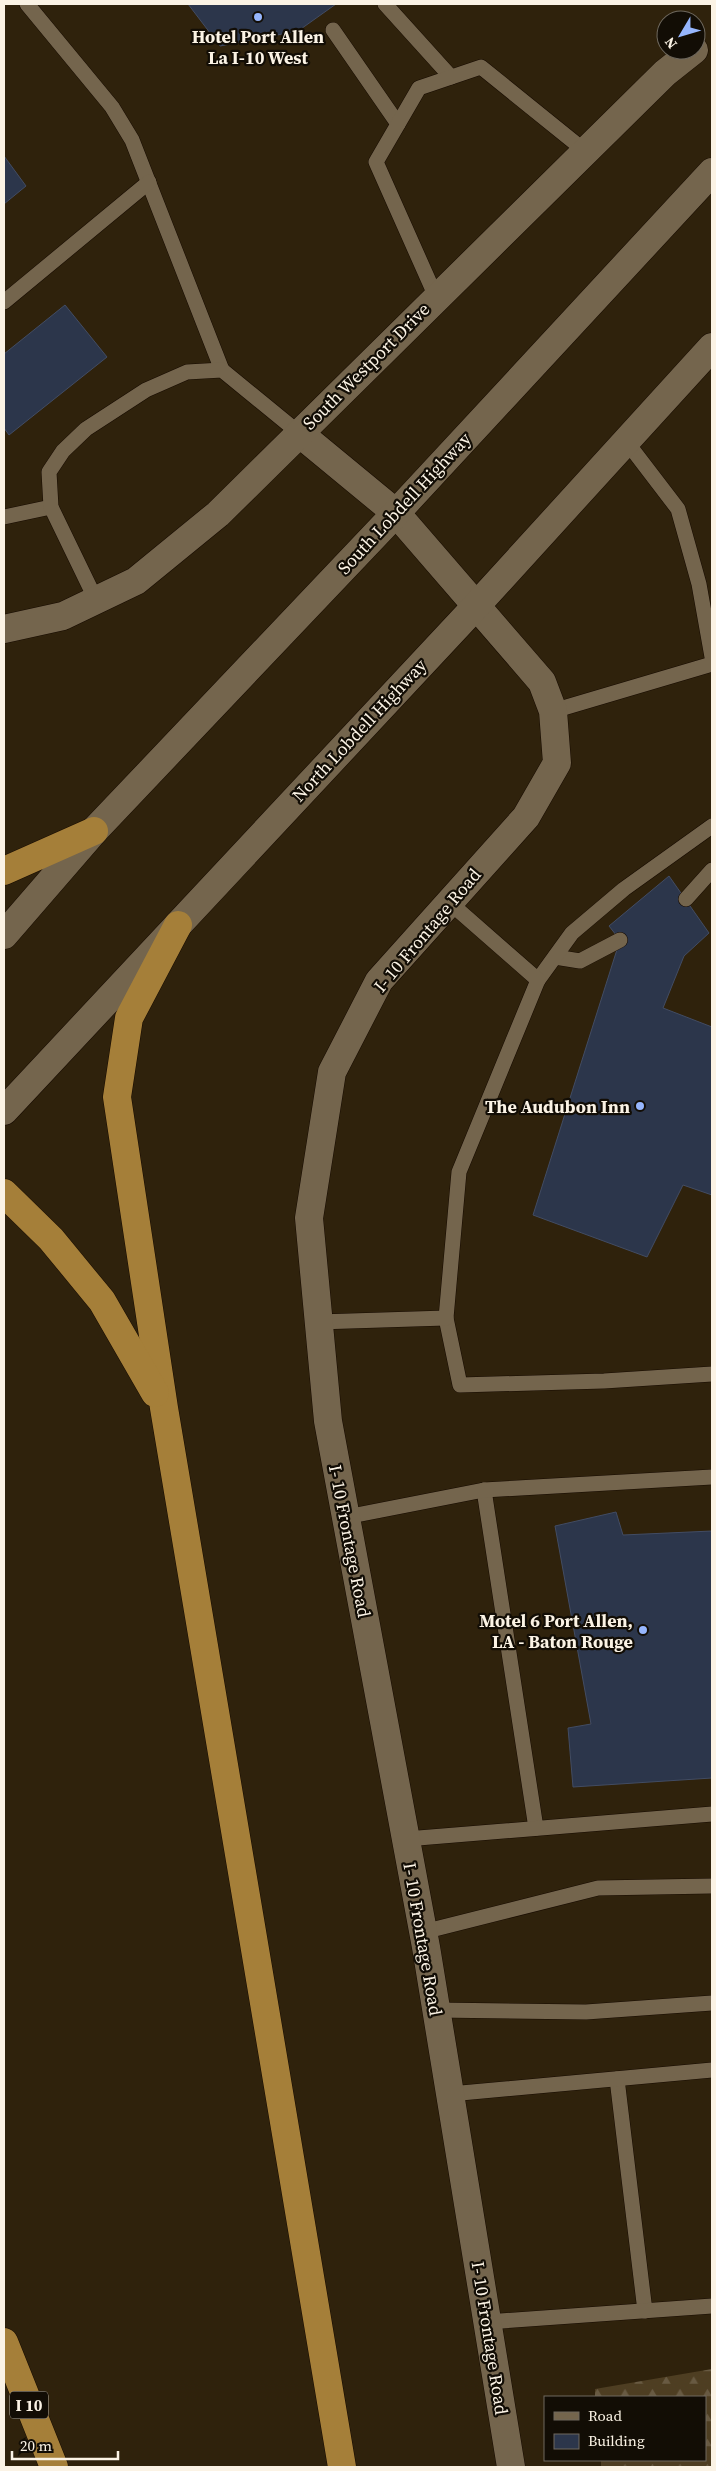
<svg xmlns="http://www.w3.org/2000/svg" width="716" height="2471" viewBox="0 0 716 2471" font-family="'Source Serif 4',serif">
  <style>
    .forest { fill: url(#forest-firs) }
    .building { fill: #2c364b; stroke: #424c63 }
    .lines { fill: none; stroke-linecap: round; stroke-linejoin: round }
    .service-casing { stroke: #170b00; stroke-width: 16 }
    .minor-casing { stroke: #170b00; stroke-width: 29 }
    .tertiary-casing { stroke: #170b00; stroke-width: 29 }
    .motorway-casing { stroke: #170b00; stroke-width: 29 }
    .service { stroke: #74654d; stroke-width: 15 }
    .minor { stroke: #74654d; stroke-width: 28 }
    .tertiary { stroke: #74654d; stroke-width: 28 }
    .motorway { stroke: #a57f39; stroke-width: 28 }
    .poi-dot { fill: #96b6fd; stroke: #120d05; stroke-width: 2 }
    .labels { text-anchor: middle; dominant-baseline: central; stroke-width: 4.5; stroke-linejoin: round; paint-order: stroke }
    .shield { fill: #120d05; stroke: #b5aea2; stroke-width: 1 }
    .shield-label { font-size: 16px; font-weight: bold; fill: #fbf3e5 }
    .poi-label { font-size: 18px; font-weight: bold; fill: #fbf3e5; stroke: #120d05; text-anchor: end }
    .street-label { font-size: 18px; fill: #fbf3e5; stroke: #120d05 }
  </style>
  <defs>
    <pattern id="forest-firs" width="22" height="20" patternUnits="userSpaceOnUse" patternTransform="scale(1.25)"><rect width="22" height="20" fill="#4e3e22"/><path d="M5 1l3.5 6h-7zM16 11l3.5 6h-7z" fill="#685a42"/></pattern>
  </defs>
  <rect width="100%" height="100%" fill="#2f220c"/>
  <path class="forest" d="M 712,2369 L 712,2467 L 601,2467 L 601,2460 L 705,2460 L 705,2397 L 595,2397 L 595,2389 Z"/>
  <g class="building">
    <path d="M 188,4 L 336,4 L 298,31 L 220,46 Z"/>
    <path d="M 4,156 L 26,186 L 4,204 Z"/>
    <path d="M 65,305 L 107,357 L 9,435 L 4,428 L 4,354 Z"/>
    <path d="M 669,876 L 709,933 L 684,956 L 663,1008 L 712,1027 L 712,1195 L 683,1185 L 647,1257 L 533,1215 L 620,940 L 609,926 Z"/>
    <path d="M 616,1512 L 623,1535 L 712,1531 L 712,1778 L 573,1787 L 568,1728 L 591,1724 L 555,1526 Z"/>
  </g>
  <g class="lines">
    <defs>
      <g id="service">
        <path d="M 27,4 L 112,107 L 132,140 L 222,370"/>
        <path d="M 385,4 L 451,77"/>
        <path d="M 333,30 L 398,124"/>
        <path d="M 436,297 L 376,162 L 419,88 L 481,67 L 585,151"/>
        <path d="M 4,302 L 149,182"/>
        <path d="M 626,441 L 678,509 L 699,584 L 712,657"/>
        <path d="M 4,517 L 51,507"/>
        <path d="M 96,600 L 51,507 L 49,472 L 63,451 L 86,429 L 146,390 L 187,372 L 222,370 L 299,433"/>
        <path d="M 553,711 L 712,664"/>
        <path d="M 686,899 L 712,870"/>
        <path d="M 555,957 L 580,961 L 620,940"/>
        <path d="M 538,980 L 572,933 L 624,889 L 712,826"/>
        <path d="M 446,1318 L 460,1385 L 604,1381 L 712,1374"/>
        <path d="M 318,1322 L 446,1318 L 459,1172 L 538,980 L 449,902"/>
        <path d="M 484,1490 L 536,1828"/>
        <path d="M 346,1517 L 484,1490 L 712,1477"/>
        <path d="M 406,1839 L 712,1814"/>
        <path d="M 423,1932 L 598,1888 L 712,1886"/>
        <path d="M 436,2010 L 586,2012 L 712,2003"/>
        <path d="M 617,2079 L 645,2311"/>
        <path d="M 450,2094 L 712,2070"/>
        <path d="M 487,2322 L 712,2306"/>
      </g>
      <g id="minor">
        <path d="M 299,433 L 396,513 L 542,682 L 553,711 L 557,763 L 526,817 L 379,981 L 332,1072 L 309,1218 L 328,1421 L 426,1947 L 511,2467"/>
        <path d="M 4,629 L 63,616 L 136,581 L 218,514 L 665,73 L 694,50"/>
      </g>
      <g id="tertiary">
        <path d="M 4,935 L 94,831 L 396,513 L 712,172"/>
        <path d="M 4,1111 L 476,606 L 712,347"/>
      </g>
      <g id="motorway">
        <path d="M 4,871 L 94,831"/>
        <path d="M 178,925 L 129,1018 L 117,1097 L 164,1408 L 342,2467"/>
        <path d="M 4,1193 L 51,1239 L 102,1301 L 155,1393"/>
        <path d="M 4,2342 L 54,2467"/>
      </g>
    </defs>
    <use href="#service" class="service-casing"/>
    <use href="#minor" class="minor-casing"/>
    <use href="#tertiary" class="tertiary-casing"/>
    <use href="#motorway" class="motorway-casing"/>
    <use href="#service" class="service"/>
    <use href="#minor" class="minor"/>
    <use href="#tertiary" class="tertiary"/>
    <use href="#motorway" class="motorway"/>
  </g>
  <g class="poi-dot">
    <circle cx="258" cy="17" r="5"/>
    <circle cx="640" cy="1106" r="5"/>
    <circle cx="643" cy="1630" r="5"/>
  </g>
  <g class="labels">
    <rect class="shield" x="10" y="2391.5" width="38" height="27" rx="4"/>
    <g class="shield-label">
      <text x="29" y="2405">I 10</text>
    </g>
    <g class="poi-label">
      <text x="258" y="36" text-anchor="middle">Hotel Port Allen<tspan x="258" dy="21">La I-10 West</tspan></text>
      <text x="630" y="1106">The Audubon Inn</text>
      <text x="633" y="1620">Motel 6 Port Allen,<tspan x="633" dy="21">LA - Baton Rouge</tspan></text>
    </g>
    <g class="street-label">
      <text transform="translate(366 366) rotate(-45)">South Westport Drive</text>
      <text transform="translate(404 503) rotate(-47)">South Lobdell Highway</text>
      <text transform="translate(359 730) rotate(-47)">North Lobdell Highway</text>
      <text transform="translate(427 930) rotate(-50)">I- 10 Frontage Road</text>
      <text transform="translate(350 1541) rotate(79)">I- 10 Frontage Road</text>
      <text transform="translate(423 1939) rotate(80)">I- 10 Frontage Road</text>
      <text transform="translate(490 2338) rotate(81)">I- 10 Frontage Road</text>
    </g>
  </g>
  <rect width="716" height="2471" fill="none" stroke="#fbf3e5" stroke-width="10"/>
  <rect x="544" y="2396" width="162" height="65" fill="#120d05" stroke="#6f695f"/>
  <rect x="554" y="2412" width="25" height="8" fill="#74654d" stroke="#6f695f"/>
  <text x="588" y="2421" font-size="15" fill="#fbf3e5">Road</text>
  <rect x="554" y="2434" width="25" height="15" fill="#2c364b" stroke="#6f695f"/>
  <text x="588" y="2446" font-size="15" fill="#fbf3e5">Building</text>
  <g transform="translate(681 35) rotate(232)"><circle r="24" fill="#120d05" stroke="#6f695f"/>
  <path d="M0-4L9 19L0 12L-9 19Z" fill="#96b6fd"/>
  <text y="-8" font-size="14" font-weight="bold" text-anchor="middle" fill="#fbf3e5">N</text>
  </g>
  <path d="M12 2451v8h106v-8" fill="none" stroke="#fbf3e5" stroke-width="2.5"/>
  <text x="20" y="2451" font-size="15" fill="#fbf3e5" stroke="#120d05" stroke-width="4" paint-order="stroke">20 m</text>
</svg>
